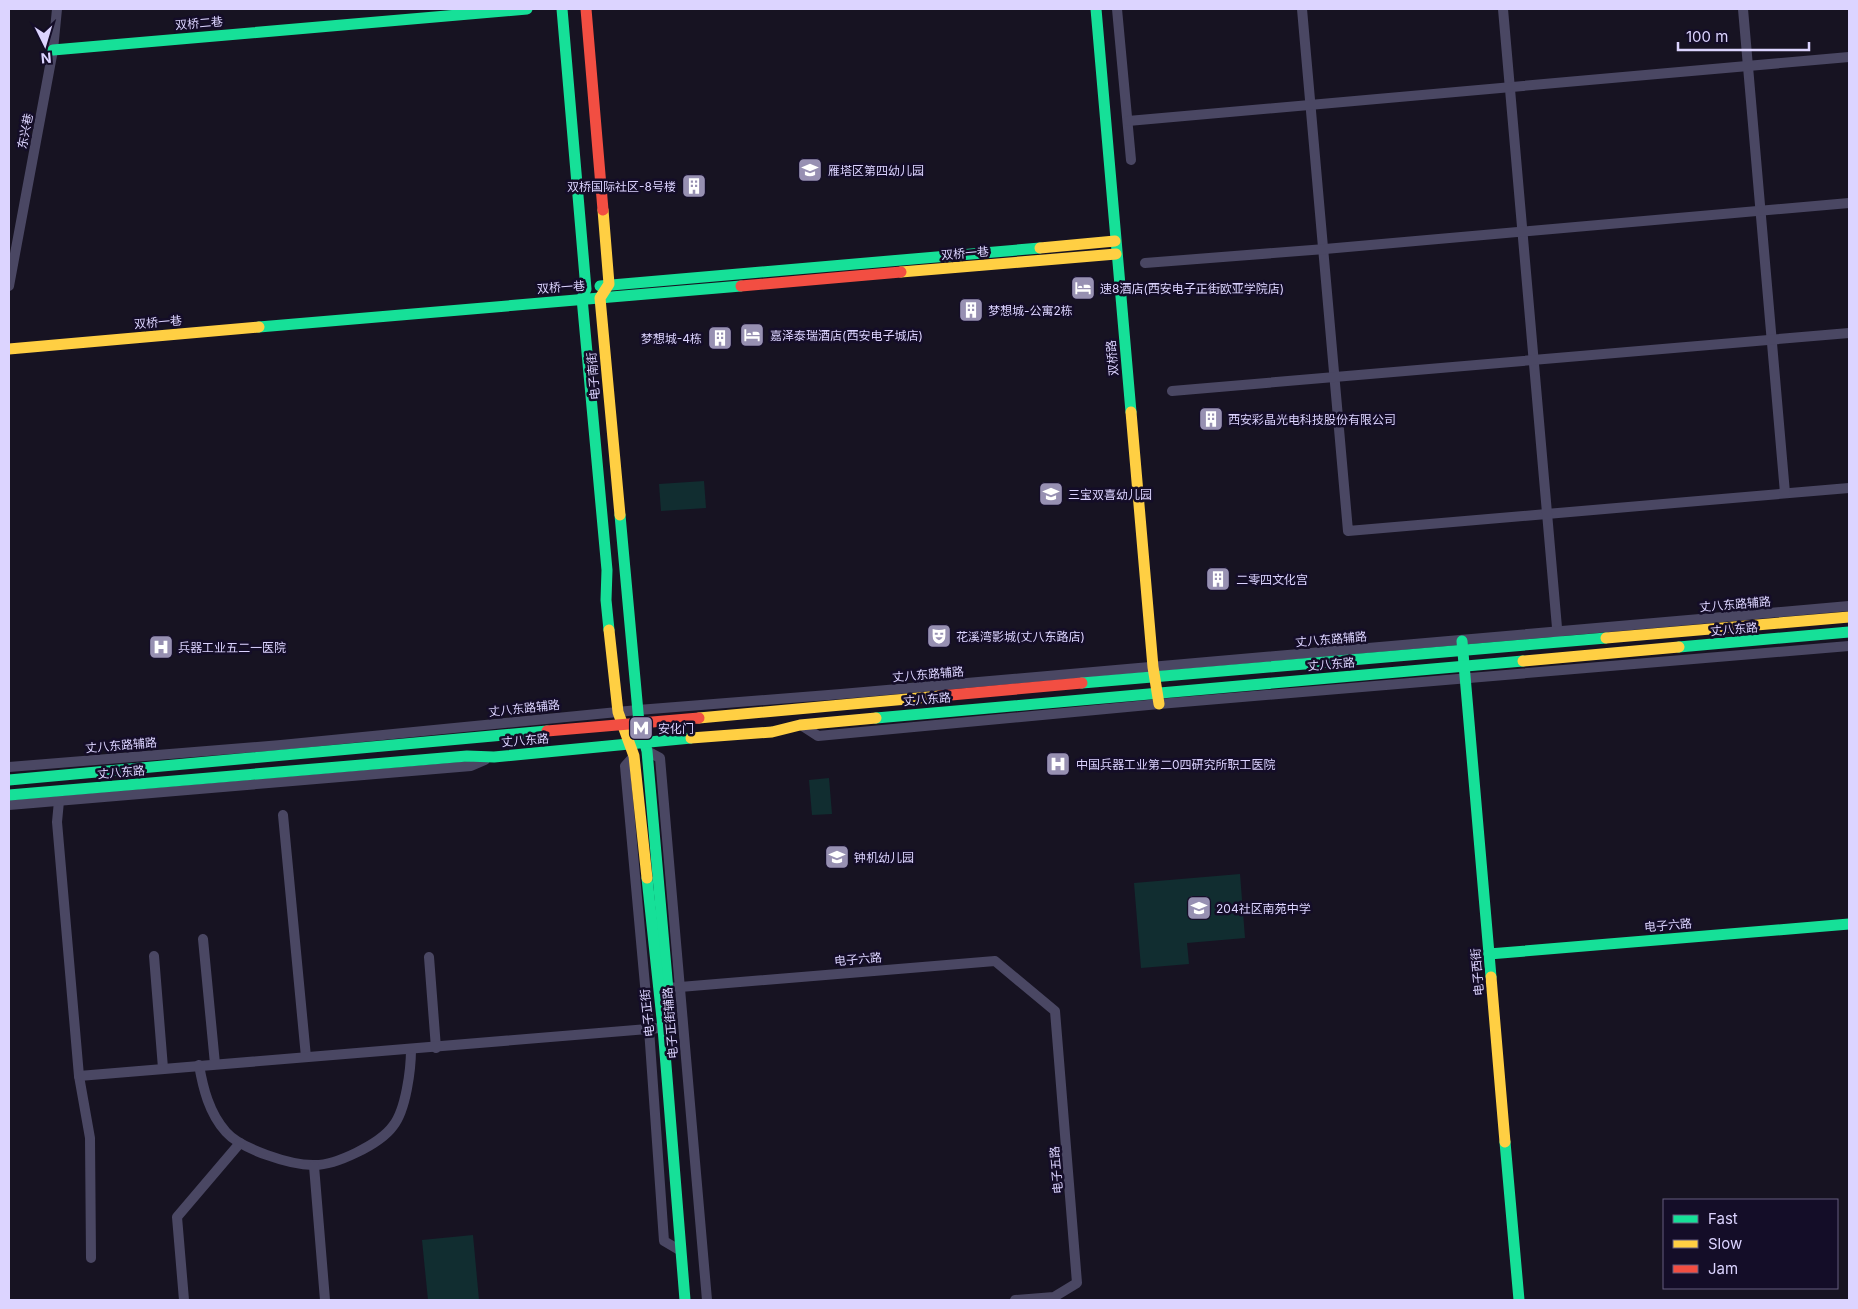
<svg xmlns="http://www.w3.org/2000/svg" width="1858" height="1309" viewBox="0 0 1858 1309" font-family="Inter,'Noto Sans SC',sans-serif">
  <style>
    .green { fill: #112d30 }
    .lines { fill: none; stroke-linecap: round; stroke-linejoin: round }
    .street { stroke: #4a4763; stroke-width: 10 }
    .fast { stroke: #16e098; stroke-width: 11 }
    .slow { stroke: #ffcf43; stroke-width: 11 }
    .jam { stroke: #f24e42; stroke-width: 11 }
    .labels { text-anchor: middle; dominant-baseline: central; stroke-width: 5; stroke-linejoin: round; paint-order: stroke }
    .street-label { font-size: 12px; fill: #dcd4ff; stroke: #140d28 }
    .poi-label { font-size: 12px; fill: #dcd4ff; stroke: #140d28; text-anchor: start }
  </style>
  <rect width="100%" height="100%" fill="#171322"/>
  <g class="green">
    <path d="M 704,481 L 706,508 L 661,511 L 659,484 Z"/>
    <path d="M 829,778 L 832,814 L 812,815 L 809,780 Z"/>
    <path d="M 1240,874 L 1245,938 L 1187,943 L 1189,964 L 1141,968 L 1134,883 Z"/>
    <path d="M 473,1235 L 479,1300 L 428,1300 L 422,1240 Z"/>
  </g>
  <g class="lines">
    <g class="street">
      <path d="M 1117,9 L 1131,160"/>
      <path d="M 1302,9 L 1348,531 L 1849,488"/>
      <path d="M 1503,9 L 1558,639"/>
      <path d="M 1743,9 L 1785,493"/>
      <path d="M 1128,121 L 1849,57"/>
      <path d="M 1145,263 L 1325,249 L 1849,203"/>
      <path d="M 9,286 L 53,50 L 57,9"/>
      <path d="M 1172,391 L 1849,333"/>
      <path d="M 801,725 L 818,736 L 1159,704 L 1849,646"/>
      <path d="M 647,751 L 660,758 L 707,1300"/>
      <path d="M 634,756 L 625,766 L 649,1029 L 664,1241 L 681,1251"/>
      <path d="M 9,767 L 281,745 L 638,710 L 841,694 L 1849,606"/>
      <path d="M 59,801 L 57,822 L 79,1076 L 90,1138 L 91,1258"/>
      <path d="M 9,805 L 471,766 L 485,760"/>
      <path d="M 283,815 L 306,1057"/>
      <path d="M 203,939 L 215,1064"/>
      <path d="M 154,956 L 163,1068"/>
      <path d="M 429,957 L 436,1048"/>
      <path d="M 668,988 L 995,961 L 1055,1011 L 1077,1283 L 1054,1297 L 1015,1300"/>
      <path d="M 199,1065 C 203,1088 209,1113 226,1132 C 241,1149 290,1165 313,1165 C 335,1166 380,1144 393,1126 C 406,1110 411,1069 411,1049"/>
      <path d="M 79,1076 L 672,1027"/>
      <path d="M 314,1166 L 325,1300"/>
      <path d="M 184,1300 L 177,1217 L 240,1143"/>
    </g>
    <g class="fast">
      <path d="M 562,9 L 586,289 L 582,298 L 607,570 L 606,600 L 609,630"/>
      <path d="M 1096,9 L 1131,412"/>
      <path d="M 53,50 L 527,9"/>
      <path d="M 600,286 L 1040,248"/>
      <path d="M 259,327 L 741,286"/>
      <path d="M 620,515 L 639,723 L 647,751 L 670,1013"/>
      <path d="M 1462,641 L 1491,977"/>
      <path d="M 1679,647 L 1849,632"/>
      <path d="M 1082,683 L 1606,638"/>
      <path d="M 876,718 L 1523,661"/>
      <path d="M 9,780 L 547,731"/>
      <path d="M 9,795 L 467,756 L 494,757 L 691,738"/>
      <path d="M 647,878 L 663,1028 L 685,1300"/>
      <path d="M 1489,954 L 1849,924"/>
      <path d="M 1505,1142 L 1519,1300"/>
    </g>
    <g class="slow">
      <path d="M 603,210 L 609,284 L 600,298 L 620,515"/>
      <path d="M 1040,248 L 1115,241"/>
      <path d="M 901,272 L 1116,254"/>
      <path d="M 9,349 L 259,327"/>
      <path d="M 1131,412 L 1153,667 L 1159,704"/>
      <path d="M 609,630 L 618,712 L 634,756 L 647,878"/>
      <path d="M 1606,638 L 1849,617"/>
      <path d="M 1523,661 L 1679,647"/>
      <path d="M 699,718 L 940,696"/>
      <path d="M 691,738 L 772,732 L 800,725 L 876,718"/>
      <path d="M 1491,977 L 1505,1142"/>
    </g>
    <g class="jam">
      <path d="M 586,9 L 603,210"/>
      <path d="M 741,286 L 901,272"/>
      <path d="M 940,696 L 1082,683"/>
      <path d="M 547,731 L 699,718"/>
    </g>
  </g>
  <defs>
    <symbol id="school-square" viewBox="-11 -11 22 22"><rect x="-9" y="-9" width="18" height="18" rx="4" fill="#9790b2" stroke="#140d28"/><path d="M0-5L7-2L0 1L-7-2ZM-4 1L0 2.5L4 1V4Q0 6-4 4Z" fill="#fff"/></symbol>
    <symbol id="building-square" viewBox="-11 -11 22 22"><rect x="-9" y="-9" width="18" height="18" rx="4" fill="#9790b2" stroke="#140d28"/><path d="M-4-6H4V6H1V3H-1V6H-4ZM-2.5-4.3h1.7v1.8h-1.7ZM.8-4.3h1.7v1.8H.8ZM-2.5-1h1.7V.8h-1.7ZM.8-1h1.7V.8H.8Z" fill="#fff"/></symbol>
    <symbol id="hotel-square" viewBox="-11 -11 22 22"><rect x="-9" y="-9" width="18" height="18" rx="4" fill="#9790b2" stroke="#140d28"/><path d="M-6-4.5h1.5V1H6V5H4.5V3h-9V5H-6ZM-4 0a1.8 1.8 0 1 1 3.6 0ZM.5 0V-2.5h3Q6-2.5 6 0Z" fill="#fff"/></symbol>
    <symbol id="theatre-square" viewBox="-11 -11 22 22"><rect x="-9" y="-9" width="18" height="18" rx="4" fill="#9790b2" stroke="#140d28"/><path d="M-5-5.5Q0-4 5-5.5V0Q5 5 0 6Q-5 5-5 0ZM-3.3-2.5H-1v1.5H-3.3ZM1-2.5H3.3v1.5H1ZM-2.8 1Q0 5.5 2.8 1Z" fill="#fff"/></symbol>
    <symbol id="hospital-square" viewBox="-11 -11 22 22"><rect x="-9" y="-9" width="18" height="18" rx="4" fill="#9790b2" stroke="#140d28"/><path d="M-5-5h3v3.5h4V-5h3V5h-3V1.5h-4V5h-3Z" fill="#fff"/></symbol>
    <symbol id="metro-square" viewBox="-11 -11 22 22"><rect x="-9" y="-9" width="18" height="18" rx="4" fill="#9790b2" stroke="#140d28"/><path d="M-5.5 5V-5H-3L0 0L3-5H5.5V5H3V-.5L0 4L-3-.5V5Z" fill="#fff"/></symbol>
  </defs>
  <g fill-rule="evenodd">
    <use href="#school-square" x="796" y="156" width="28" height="28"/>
    <use href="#building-square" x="680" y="172" width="28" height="28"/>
    <use href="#hotel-square" x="1069" y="274" width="28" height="28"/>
    <use href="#building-square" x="957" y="296" width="28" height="28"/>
    <use href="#hotel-square" x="738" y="321" width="28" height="28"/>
    <use href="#building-square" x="706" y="324" width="28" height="28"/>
    <use href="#building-square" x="1197" y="405" width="28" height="28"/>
    <use href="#school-square" x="1037" y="480" width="28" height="28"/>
    <use href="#building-square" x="1204" y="565" width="28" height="28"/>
    <use href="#theatre-square" x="925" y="622" width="28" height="28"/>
    <use href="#hospital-square" x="147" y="633" width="28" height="28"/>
    <use href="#metro-square" x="627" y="714" width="28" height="28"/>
    <use href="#hospital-square" x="1044" y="750" width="28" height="28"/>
    <use href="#school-square" x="823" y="843" width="28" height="28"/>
    <use href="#school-square" x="1185" y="894" width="28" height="28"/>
  </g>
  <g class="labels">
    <g class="street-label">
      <text transform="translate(199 23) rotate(-5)">双桥二巷</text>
      <text transform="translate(25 131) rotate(-79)">东兴巷</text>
      <text transform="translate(965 253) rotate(-5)">双桥一巷</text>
      <text transform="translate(561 287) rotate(-4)">双桥一巷</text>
      <text transform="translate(158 322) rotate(-5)">双桥一巷</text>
      <text transform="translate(1112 358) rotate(-95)">双桥路</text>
      <text transform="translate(593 376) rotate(-95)">电子南街</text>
      <text transform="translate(1735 604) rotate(-5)">丈八东路辅路</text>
      <text transform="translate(1734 629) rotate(-5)">丈八东路</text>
      <text transform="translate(1331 639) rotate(-5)">丈八东路辅路</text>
      <text transform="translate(1331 664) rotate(-5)">丈八东路</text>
      <text transform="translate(928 674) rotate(-5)">丈八东路辅路</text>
      <text transform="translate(927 699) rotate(-5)">丈八东路</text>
      <text transform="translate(524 708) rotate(-6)">丈八东路辅路</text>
      <text transform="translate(525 740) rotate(-5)">丈八东路</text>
      <text transform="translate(121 745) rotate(-5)">丈八东路辅路</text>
      <text transform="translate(121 772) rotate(-5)">丈八东路</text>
      <text transform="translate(1668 925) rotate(-5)">电子六路</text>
      <text transform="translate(858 959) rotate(-5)">电子六路</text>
      <text transform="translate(1477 972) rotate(-95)">电子西街</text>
      <text transform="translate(647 1013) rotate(-96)">电子正街</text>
      <text transform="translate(670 1023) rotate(-95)">电子正街辅路</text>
      <text transform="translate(1056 1170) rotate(-95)">电子五路</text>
    </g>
    <g class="poi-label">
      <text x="828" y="170">雁塔区第四幼儿园</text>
      <text x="676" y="186" text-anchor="end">双桥国际社区-8号楼</text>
      <text x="1100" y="288">速8酒店(西安电子正街欧亚学院店)</text>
      <text x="988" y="310">梦想城-公寓2栋</text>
      <text x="770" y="335">嘉泽泰瑞酒店(西安电子城店)</text>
      <text x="702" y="338" text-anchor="end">梦想城-4栋</text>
      <text x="1228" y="419">西安彩晶光电科技股份有限公司</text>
      <text x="1068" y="494">三宝双喜幼儿园</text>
      <text x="1236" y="579">二零四文化宫</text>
      <text x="956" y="636">花溪湾影城(丈八东路店)</text>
      <text x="178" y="647">兵器工业五二一医院</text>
      <text x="658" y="728">安化门</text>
      <text x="1076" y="764">中国兵器工业第二0四研究所职工医院</text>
      <text x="854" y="857">钟机幼儿园</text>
      <text x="1216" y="908">204社区南苑中学</text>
    </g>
  </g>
  <rect width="1858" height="1309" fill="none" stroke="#dcd4ff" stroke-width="20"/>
  <rect x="1663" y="1199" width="175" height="90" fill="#140d28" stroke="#645d7e"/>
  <rect x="1673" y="1215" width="25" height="8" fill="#16e098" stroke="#645d7e"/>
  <text x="1708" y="1224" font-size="15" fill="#dcd4ff">Fast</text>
  <rect x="1673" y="1240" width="25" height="8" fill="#ffcf43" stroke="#645d7e"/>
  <text x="1708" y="1249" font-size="15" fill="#dcd4ff">Slow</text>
  <rect x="1673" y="1265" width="25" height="8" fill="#f24e42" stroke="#645d7e"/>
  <text x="1708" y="1274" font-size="15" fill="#dcd4ff">Jam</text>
  <g transform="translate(45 45) rotate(175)" stroke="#140d28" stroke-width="4" paint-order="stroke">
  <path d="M0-4L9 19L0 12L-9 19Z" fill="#dcd4ff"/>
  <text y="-8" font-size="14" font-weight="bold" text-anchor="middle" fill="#dcd4ff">N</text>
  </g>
  <path d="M1678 42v8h131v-8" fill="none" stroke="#dcd4ff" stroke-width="2.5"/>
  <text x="1686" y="42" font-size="15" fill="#dcd4ff" stroke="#140d28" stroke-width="4" paint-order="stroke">100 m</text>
</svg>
